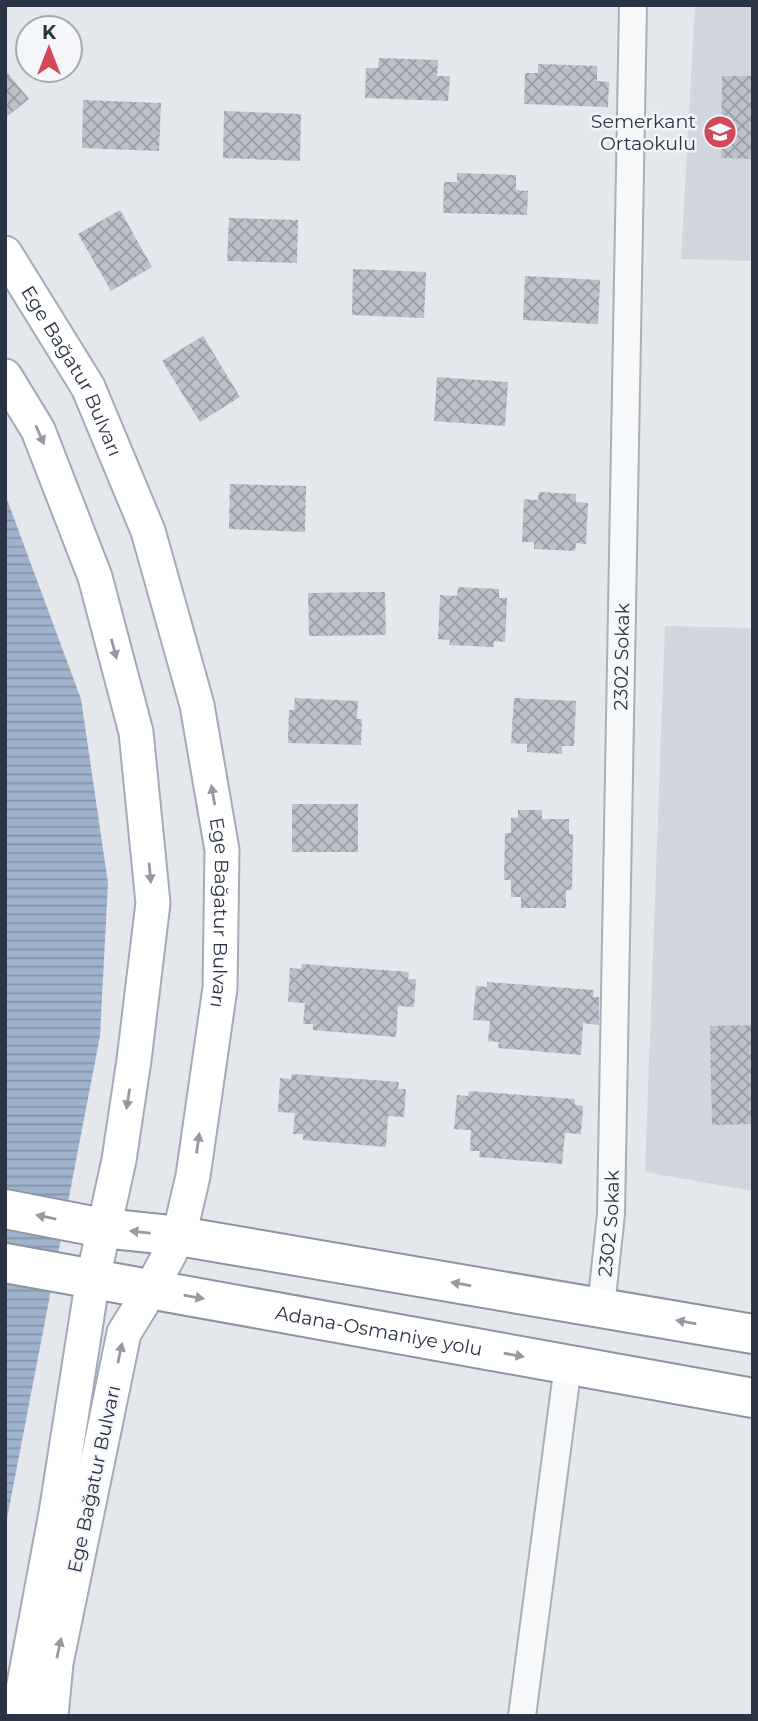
<svg xmlns="http://www.w3.org/2000/svg" width="758" height="1721" viewBox="0 0 758 1721" font-family="Montserrat,sans-serif">
  <style>
    .built { fill: #d2d6de }
    .water { fill: url(#water-rules) }
    .building { fill: url(#building-cross-hatch) }
    .lines { fill: none; stroke-linecap: round; stroke-linejoin: round }
    .minor-casing { stroke: #a9aeb7; stroke-width: 30 }
    .major-casing { stroke: #a3abb8; stroke-width: 37 }
    .highway-casing { stroke: #8b94a3; stroke-width: 42 }
    .minor { stroke: #f7f8fa; stroke-width: 26 }
    .major { stroke: #fff; stroke-width: 33 }
    .highway { stroke: #fff; stroke-width: 38 }
    .oneway { fill: #959aa2 }
    .labels { text-anchor: middle; dominant-baseline: central; stroke-width: 5; stroke-linejoin: round; paint-order: stroke }
    .poi-label { font-size: 19px; fill: #2b3445; stroke: #f4f6f9; text-anchor: end }
    .street-label { font-size: 19px; fill: #2b3445; stroke: #f4f6f9 }
  </style>
  <defs>
    <pattern id="water-rules" width="6" height="5" patternUnits="userSpaceOnUse" patternTransform="scale(1.75)"><rect width="6" height="5" fill="#9fb4cc"/><path d="M0 2.5h6" fill="none" stroke="#8293a7"/></pattern>
    <pattern id="building-cross-hatch" width="8" height="8" patternUnits="userSpaceOnUse" patternTransform="scale(1.75)"><rect width="8" height="8" fill="#bbc0ca"/><path d="M0 0l8 8M0 8l8-8" fill="none" stroke="#989da6"/></pattern>
  </defs>
  <rect width="100%" height="100%" fill="#e4e7ec"/>
  <g class="built">
    <path d="M 695,5 L 753,5 L 753,261 L 681,259 Z"/>
    <path d="M 665,626 L 753,628 L 753,1191 L 645,1172 Z"/>
  </g>
  <path class="water" d="M 5,494 L 81,699 L 108,883 L 100,1036 L 5,1529 Z"/>
  <g class="building">
    <path d="M 379,58 L 438,60 L 437,76 L 450,76 L 448,101 L 365,98 L 366,68 L 378,68 Z"/>
    <path d="M 538,64 L 597,66 L 597,81 L 609,82 L 608,107 L 524,104 L 525,73 L 538,73 Z"/>
    <path d="M 5,70 L 29,99 L 5,118 Z"/>
    <path d="M 722,76 L 753,76 L 753,159 L 721,158 Z"/>
    <path d="M 83,100 L 161,103 L 159,151 L 82,148 Z"/>
    <path d="M 224,111 L 301,114 L 300,161 L 223,158 Z"/>
    <path d="M 457,173 L 516,175 L 516,190 L 528,191 L 527,215 L 443,213 L 444,182 L 457,182 Z"/>
    <path d="M 120,210 L 152,267 L 111,291 L 78,234 Z"/>
    <path d="M 229,218 L 298,220 L 297,263 L 227,261 Z"/>
    <path d="M 353,269 L 426,272 L 424,318 L 352,315 Z"/>
    <path d="M 525,276 L 600,280 L 598,324 L 523,320 Z"/>
    <path d="M 203,336 L 240,397 L 200,422 L 162,361 Z"/>
    <path d="M 437,377 L 508,382 L 505,426 L 434,421 Z"/>
    <path d="M 230,484 L 306,486 L 305,532 L 229,529 Z"/>
    <path d="M 539,492 L 576,494 L 576,502 L 588,503 L 586,544 L 576,543 L 575,551 L 534,549 L 534,542 L 522,542 L 524,499 L 538,500 Z"/>
    <path d="M 458,587 L 499,589 L 499,598 L 507,598 L 505,642 L 494,641 L 494,647 L 449,645 L 450,640 L 438,639 L 440,595 L 457,596 Z"/>
    <path d="M 385,592 L 386,635 L 309,636 L 308,593 Z"/>
    <path d="M 295,698 L 358,701 L 357,719 L 362,719 L 361,745 L 288,743 L 289,710 L 294,710 Z"/>
    <path d="M 514,698 L 576,701 L 574,746 L 562,746 L 562,754 L 527,752 L 527,744 L 511,743 Z"/>
    <rect x="292" y="804" width="66" height="48"/>
    <path d="M 518,810 L 542,810 L 542,819 L 569,819 L 569,834 L 573,834 L 572,890 L 566,890 L 566,908 L 521,908 L 521,897 L 511,897 L 511,880 L 504,880 L 505,833 L 511,833 L 511,818 L 518,818 Z"/>
    <path d="M 302,964 L 409,972 L 408,979 L 416,979 L 414,1007 L 398,1006 L 396,1037 L 313,1030 L 313,1024 L 303,1024 L 305,1003 L 288,1002 L 290,968 L 301,969 Z"/>
    <path d="M 487,982 L 594,990 L 593,997 L 599,997 L 599,1025 L 583,1023 L 581,1055 L 498,1048 L 499,1042 L 488,1041 L 490,1021 L 473,1020 L 476,986 L 487,987 Z"/>
    <path d="M 753,1025 L 753,1124 L 712,1125 L 710,1026 Z"/>
    <path d="M 292,1074 L 399,1082 L 398,1089 L 406,1089 L 404,1117 L 388,1116 L 386,1147 L 303,1140 L 303,1134 L 293,1134 L 295,1113 L 278,1112 L 280,1078 L 291,1079 Z"/>
    <path d="M 469,1091 L 575,1099 L 575,1105 L 583,1106 L 581,1134 L 565,1133 L 562,1164 L 479,1157 L 480,1151 L 470,1151 L 471,1130 L 454,1129 L 457,1095 L 468,1096 Z"/>
  </g>
  <g class="lines">
    <defs>
      <g id="minor">
        <path id="s1" d="M 601,1307 L 611,1214 L 633,5"/>
        <path d="M 522,1716 L 568,1365"/>
      </g>
      <g id="major">
        <path id="s2" d="M 5,253 L 88,387 L 148,531 L 197,705 L 222,850 L 220,988 L 193,1176 L 179,1236 L 151,1289 L 124,1333 L 56,1663 L 51,1716"/>
        <path d="M 5,376 L 38,430 L 95,577 L 136,732 L 153,903 L 134,1060 L 119,1160 L 93,1278 L 56,1513 L 18,1716"/>
      </g>
      <g id="highway">
        <path d="M 5,1209 L 103,1228 L 179,1236 L 753,1334"/>
        <path id="s3" d="M 5,1263 L 753,1398"/>
      </g>
    </defs>
    <use href="#minor" class="minor-casing"/>
    <use href="#major" class="major-casing"/>
    <use href="#highway" class="highway-casing"/>
    <use href="#minor" class="minor"/>
    <use href="#major" class="major"/>
    <use href="#highway" class="highway"/>
  </g>
  <defs><path id="oneway-solid" d="M-6-.8H1V-3.2L6.5 0L1 3.2V.8H-6Z" transform="scale(1.75)"/></defs>
  <g class="oneway">
    <use href="#oneway-solid" transform="translate(40 435) rotate(66)"/>
    <use href="#oneway-solid" transform="translate(114 649) rotate(75)"/>
    <use href="#oneway-solid" transform="translate(213 795) rotate(-100)"/>
    <use href="#oneway-solid" transform="translate(150 873) rotate(85)"/>
    <use href="#oneway-solid" transform="translate(128 1099) rotate(99)"/>
    <use href="#oneway-solid" transform="translate(198 1143) rotate(-82)"/>
    <use href="#oneway-solid" transform="translate(46 1217) rotate(-169)"/>
    <use href="#oneway-solid" transform="translate(140 1232) rotate(-174)"/>
    <use href="#oneway-solid" transform="translate(461 1284) rotate(-170)"/>
    <use href="#oneway-solid" transform="translate(194 1297) rotate(10)"/>
    <use href="#oneway-solid" transform="translate(686 1322) rotate(-170)"/>
    <use href="#oneway-solid" transform="translate(120 1353) rotate(-78)"/>
    <use href="#oneway-solid" transform="translate(514 1355) rotate(10)"/>
    <use href="#oneway-solid" transform="translate(59 1648) rotate(-78)"/>
  </g>
  <defs>
    <symbol id="school-disc" viewBox="-11 -11 22 22"><circle r="9.5" fill="#d1495b" stroke="#f4f6f9"/><path d="M0-5L7-2L0 1L-7-2ZM-4 1L0 2.5L4 1V4Q0 6-4 4Z" fill="#fff"/></symbol>
  </defs>
  <g fill-rule="evenodd">
    <use href="#school-disc" x="701" y="113" width="38" height="38"/>
  </g>
  <g class="labels">
    <g class="poi-label">
      <text x="696" y="121">Semerkant<tspan x="696" dy="22">Ortaokulu</tspan></text>
    </g>
    <g class="street-label">
      <text stroke="none"><textPath href="#s2" startOffset="136">Ege Bağatur Bulvarı</textPath></text>
      <text stroke="none"><textPath href="#s1" startOffset="651">2302 Sokak</textPath></text>
      <text stroke="none"><textPath href="#s2" startOffset="704">Ege Bağatur Bulvarı</textPath></text>
      <text stroke="none"><textPath href="#s1" startOffset="84">2302 Sokak</textPath></text>
      <text stroke="none"><textPath href="#s3" startOffset="380">Adana-Osmaniye yolu</textPath></text>
      <text transform="translate(94 1479) rotate(-78)">Ege Bağatur Bulvarı</text>
    </g>
  </g>
  <rect width="758" height="1721" fill="none" stroke="#2b3445" stroke-width="14"/>
  <g transform="translate(49 49)"><circle r="33" fill="#f4f6f9" stroke="#a4a8b1" stroke-width="2"/>
  <path d="M0-5L12 26L0 18L-12 26Z" fill="#d1495b"/>
  <text y="-10" font-size="19" font-weight="bold" text-anchor="middle" fill="#2b3445">K</text>
  </g>
</svg>
